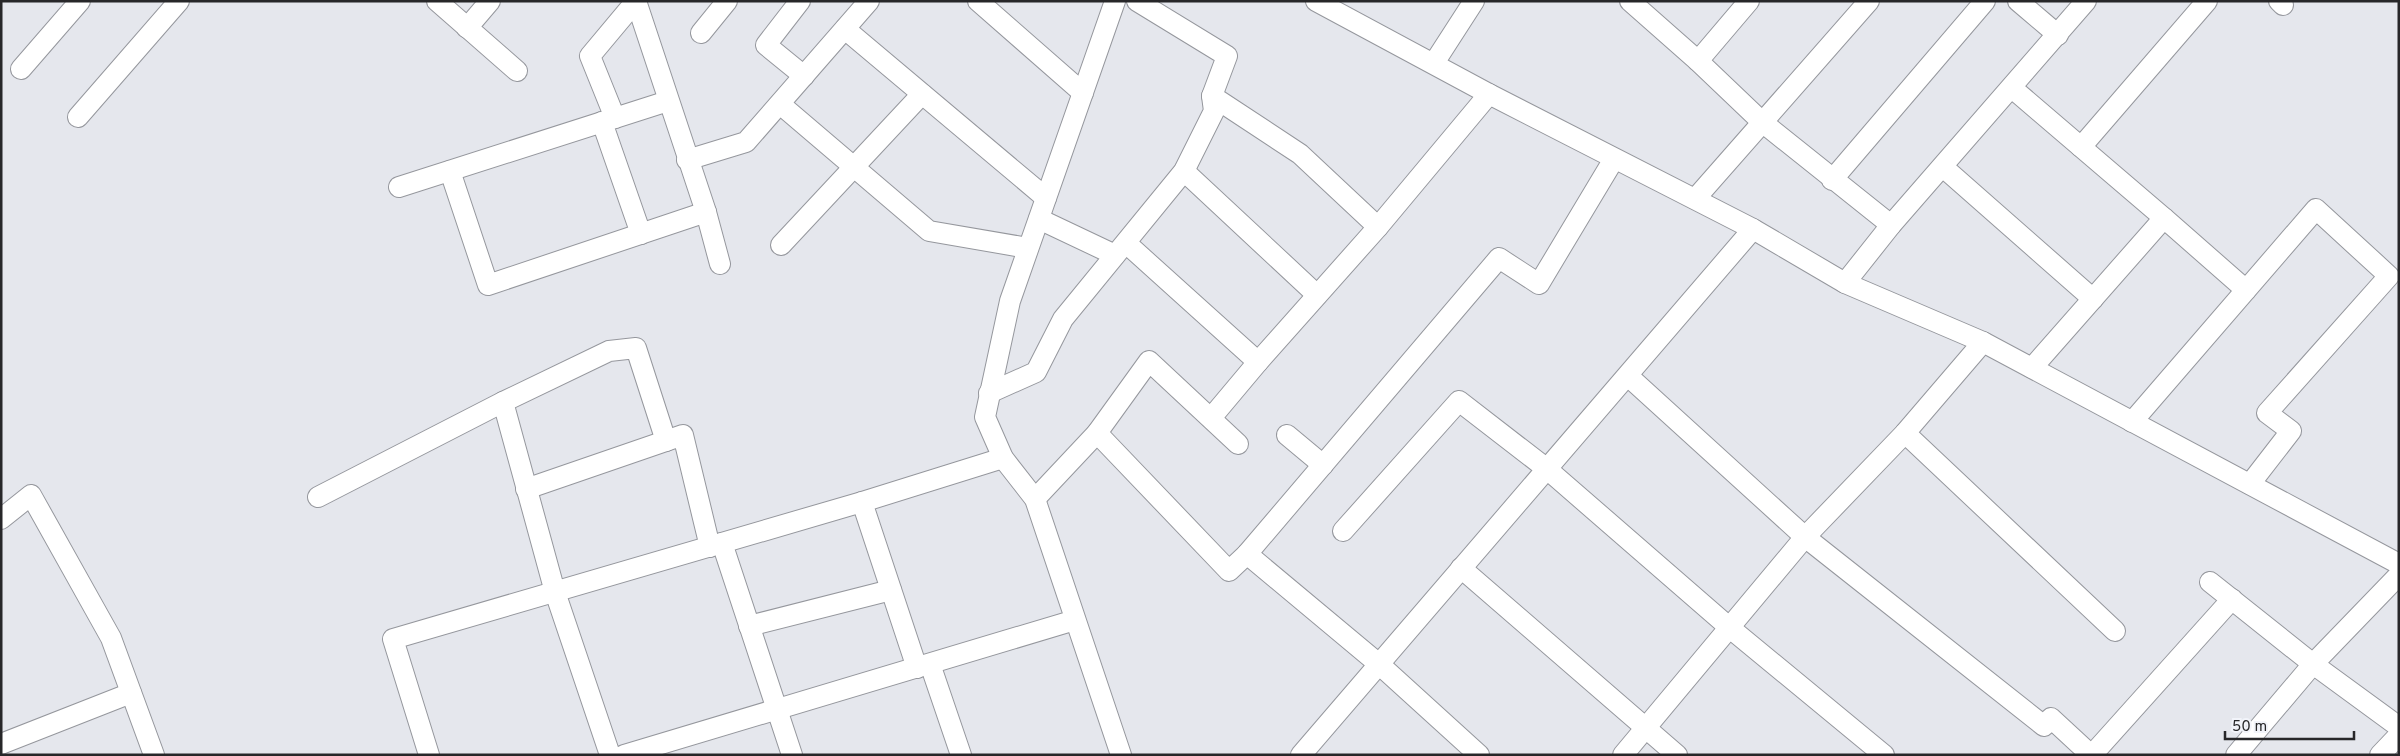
<svg xmlns="http://www.w3.org/2000/svg" width="2400" height="756" viewBox="0 0 2400 756" font-family="Overpass,sans-serif">
  <style>
    .lines { fill: none; stroke-linecap: round; stroke-linejoin: round }
    .street-casing { stroke: #95979d; stroke-width: 22 }
    .street { stroke: #fff; stroke-width: 20 }
  </style>
  <rect width="100%" height="100%" fill="#e5e7ed"/>
  <g class="lines">
    <defs>
      <g id="street">
        <path d="M 437,1 L 517,71"/>
        <path d="M 636,1 L 706,212 L 720,264"/>
        <path d="M 800,1 L 766,45 L 804,76"/>
        <path d="M 978,1 L 1083,93"/>
        <path d="M 1115,1 L 1010,301 L 985,417 L 1003,458 L 1035,499 L 1121,755"/>
        <path d="M 1316,1 L 1489,94 L 1753,229 L 1845,283 L 1983,342 L 2399,564"/>
        <path d="M 1630,1 L 1698,61 L 1762,122 L 1891,225"/>
        <path d="M 2018,1 L 2058,35"/>
        <path d="M 2279,1 L 2283,5"/>
        <path d="M 467,28 L 490,1"/>
        <path d="M 845,29 L 1046,198"/>
        <path d="M 701,33 L 727,1"/>
        <path d="M 1698,61 L 1749,1"/>
        <path d="M 1434,63 L 1474,1"/>
        <path d="M 21,69 L 80,1"/>
        <path d="M 2012,88 L 2164,218 L 2032,368"/>
        <path d="M 1212,96 L 1300,154 L 1378,227"/>
        <path d="M 780,104 L 929,231 L 1028,248"/>
        <path d="M 78,117 L 179,1"/>
        <path d="M 615,118 L 590,56 L 636,1"/>
        <path d="M 602,122 L 641,234"/>
        <path d="M 2081,147 L 2207,1"/>
        <path d="M 687,160 L 746,142 L 869,1"/>
        <path d="M 1943,167 L 2093,299"/>
        <path d="M 450,171 L 488,285 L 706,212"/>
        <path d="M 1184,171 L 1317,295"/>
        <path d="M 1832,180 L 1985,1"/>
        <path d="M 399,187 L 668,101"/>
        <path d="M 1695,199 L 1869,1"/>
        <path d="M 2164,218 L 2246,290"/>
        <path d="M 1039,219 L 1115,255"/>
        <path d="M 1126,243 L 1258,362"/>
        <path d="M 781,245 L 922,94"/>
        <path d="M 1845,283 L 1891,225 L 2086,1"/>
        <path d="M 1628,376 L 1805,537 L 2044,726 L 2051,718 L 2091,755"/>
        <path d="M 989,393 L 1036,372 L 1063,319 L 1184,171 L 1214,111 L 1212,96 L 1227,56 L 1137,1"/>
        <path d="M 503,402 L 609,351 L 636,348 L 666,441"/>
        <path d="M 1211,418 L 1258,362 L 1378,227 L 1489,94"/>
        <path d="M 2132,422 L 2316,209 L 2389,276 L 2267,413 L 2291,431 L 2250,484"/>
        <path d="M 1097,433 L 1229,571 L 1247,554 L 1499,258 L 1539,284 L 1614,159"/>
        <path d="M 1905,433 L 2115,631"/>
        <path d="M 1287,435 L 1323,465"/>
        <path d="M 526,489 L 683,435 L 710,547"/>
        <path d="M 318,497 L 503,402 L 555,592 L 610,755"/>
        <path d="M 1035,499 L 1097,433 L 1149,361 L 1238,444"/>
        <path d="M 862,502 L 917,668"/>
        <path d="M 1,519 L 31,495 L 111,638 L 154,755"/>
        <path d="M 1343,531 L 1459,401 L 1547,469 L 1730,628 L 1884,755"/>
        <path d="M 722,543 L 792,755"/>
        <path d="M 1247,554 L 1380,665 L 1479,755"/>
        <path d="M 1461,568 L 1677,755"/>
        <path d="M 2210,582 L 2313,664 L 2399,727"/>
        <path d="M 749,626 L 891,590"/>
        <path d="M 930,664 L 961,755"/>
        <path d="M 1,744 L 131,693"/>
        <path d="M 429,755 L 393,639 L 862,502 L 1003,458"/>
        <path d="M 624,755 L 1075,620"/>
        <path d="M 1301,755 L 1753,229"/>
        <path d="M 1623,755 L 1805,537 L 1905,433 L 1983,342"/>
        <path d="M 2092,755 L 2232,599"/>
        <path d="M 2236,755 L 2313,664 L 2399,575"/>
        <path d="M 2380,755 L 2399,735"/>
      </g>
    </defs>
    <use href="#street" class="street-casing"/>
    <use href="#street" class="street"/>
  </g>
  <rect width="2400" height="756" fill="none" stroke="#272729" stroke-width="5"/>
  <path d="M2225 731v8h129v-8" fill="none" stroke="#272729" stroke-width="2.5"/>
  <text x="2232" y="731" font-size="15" fill="#272729" stroke="#f2f4fa" stroke-width="4" paint-order="stroke">50 m</text>
</svg>
